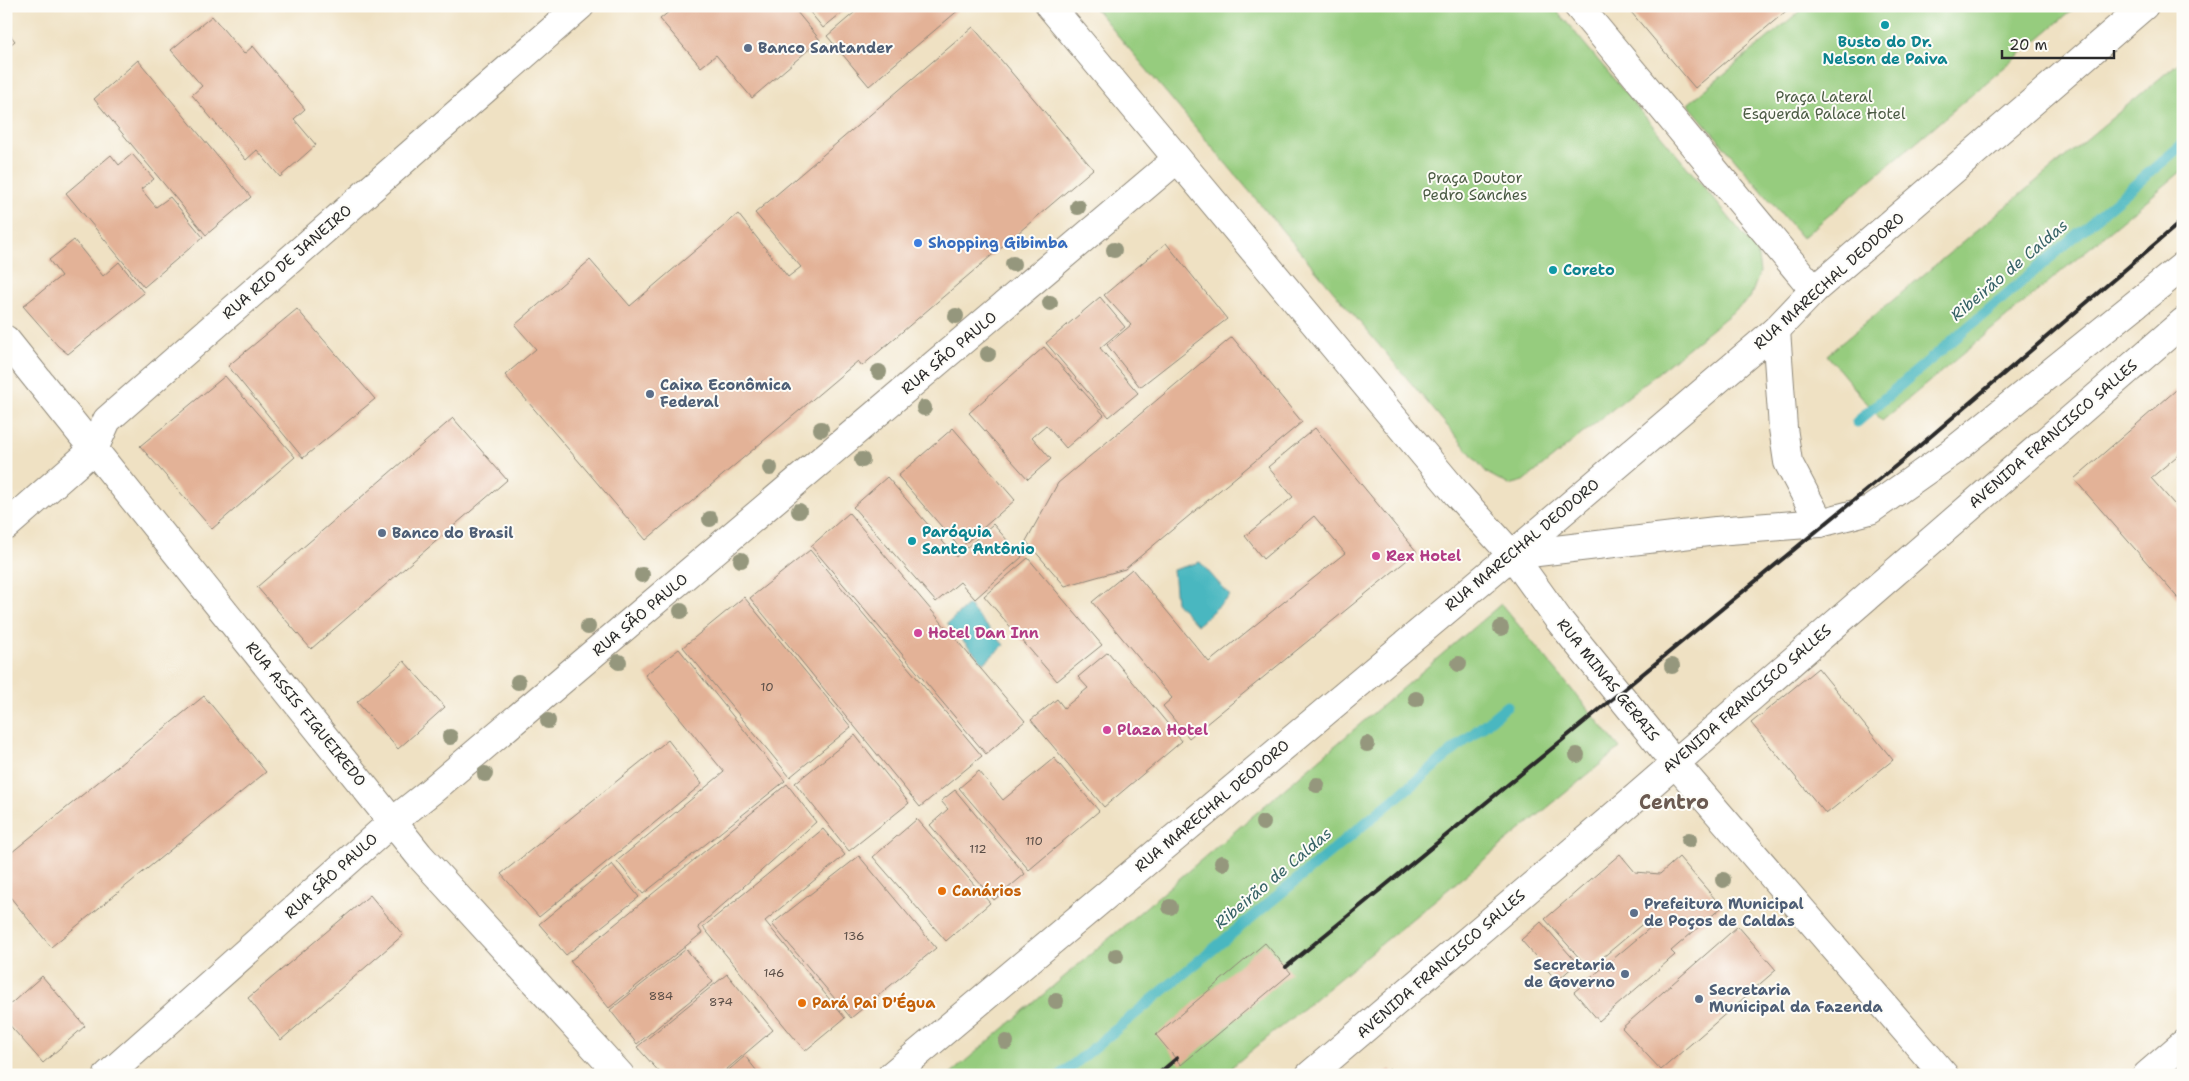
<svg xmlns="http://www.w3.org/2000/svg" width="2189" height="1081" viewBox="0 0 2189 1081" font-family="'Shantell Sans',sans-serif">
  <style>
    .green { fill: #96cc7e; stroke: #607c54 }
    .water { fill: #48b7c0; stroke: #3a7176 }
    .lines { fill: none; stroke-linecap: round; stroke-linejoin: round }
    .stream { stroke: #48b7c0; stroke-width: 11 }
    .building { fill: #e3b297 }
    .minor-casing { stroke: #8d8677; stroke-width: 30 }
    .major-casing { stroke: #8d8677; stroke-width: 30 }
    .minor { stroke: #fff; stroke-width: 28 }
    .major { stroke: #fff; stroke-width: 28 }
    .rail { stroke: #2b2b2b; stroke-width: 4 }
    .tree { fill: #95977d }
    .culture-dot { fill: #0f9aa8; stroke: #fdfcf7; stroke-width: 2 }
    .service-dot { fill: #5c6f8a; stroke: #fdfcf7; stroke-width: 2 }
    .shop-dot { fill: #3f7fe0; stroke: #fdfcf7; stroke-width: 2 }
    .hotel-dot { fill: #d1479c; stroke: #fdfcf7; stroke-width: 2 }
    .food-dot { fill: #e8710a; stroke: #fdfcf7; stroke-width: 2 }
    .labels { text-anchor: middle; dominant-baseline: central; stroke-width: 4; stroke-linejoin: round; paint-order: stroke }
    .number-label { font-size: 12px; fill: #594d46 }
    .culture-label { font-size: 15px; font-weight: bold; fill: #0d838f; stroke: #fdfcf7; text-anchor: start }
    .service-label { font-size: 15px; font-weight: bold; fill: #4e5e75; stroke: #fdfcf7; text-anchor: start }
    .park-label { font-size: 15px; fill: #4b5b44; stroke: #fdfcf7 }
    .shop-label { font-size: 15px; font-weight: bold; fill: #366cbe; stroke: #fdfcf7; text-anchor: start }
    .street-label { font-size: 15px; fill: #2b2b2b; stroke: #fdfcf7 }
    .hotel-label { font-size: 15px; font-weight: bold; fill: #b23c85; stroke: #fdfcf7; text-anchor: start }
    .food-label { font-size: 15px; font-weight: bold; fill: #c56008; stroke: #fdfcf7; text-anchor: start }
    .water-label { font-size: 16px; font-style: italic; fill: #376367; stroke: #fdfcf7 }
    .district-label { font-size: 20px; font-weight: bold; fill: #6b5a51; stroke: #fdfcf7 }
  </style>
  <rect width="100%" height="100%" fill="#fdfcf7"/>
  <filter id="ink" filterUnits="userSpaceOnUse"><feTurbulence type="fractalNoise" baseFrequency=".02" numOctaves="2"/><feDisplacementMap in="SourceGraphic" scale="10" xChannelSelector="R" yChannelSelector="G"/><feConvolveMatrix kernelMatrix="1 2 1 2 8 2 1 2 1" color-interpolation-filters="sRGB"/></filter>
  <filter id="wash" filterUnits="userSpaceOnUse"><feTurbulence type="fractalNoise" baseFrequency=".0096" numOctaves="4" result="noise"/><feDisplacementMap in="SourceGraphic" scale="20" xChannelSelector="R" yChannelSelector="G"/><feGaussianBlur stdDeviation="1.12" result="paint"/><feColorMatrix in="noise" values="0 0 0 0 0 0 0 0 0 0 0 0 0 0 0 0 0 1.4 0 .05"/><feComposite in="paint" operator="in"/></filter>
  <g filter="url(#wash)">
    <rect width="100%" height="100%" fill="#efe1c3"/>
    <g class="green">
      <path d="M 1093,6 L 1553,6 L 1757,251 L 1760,272 L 1750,298 L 1524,481 L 1509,485 L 1487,473 Z"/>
      <path d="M 1806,6 L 2077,6 L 1802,238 L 1688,104 Z"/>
      <path d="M 2183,59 L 2183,170 L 1882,421 L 1827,355 Z"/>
      <path d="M 1501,604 L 1620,748 L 1222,1075 L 949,1075 Z"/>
    </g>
    <g class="water">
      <path d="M 1200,562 L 1230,596 L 1197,625 L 1176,602 L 1173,570 Z"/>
      <path d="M 968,605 L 1004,645 L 984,663 L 947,624 Z"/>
    </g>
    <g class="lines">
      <g class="stream">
        <path d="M 1857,422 L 2183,144"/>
        <path d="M 1061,1075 L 1507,706"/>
      </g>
    </g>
    <g id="blocks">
      <g class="building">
        <path d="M 676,6 L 792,6 L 820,40 L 752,98 L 716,55 L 701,67 L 660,19 Z"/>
        <path d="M 805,6 L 850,6 L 823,28 Z"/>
        <path d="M 862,6 L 959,6 L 961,8 L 869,86 L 827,36 Z"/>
        <path d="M 1626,6 L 1792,6 L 1695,88 Z"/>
        <path d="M 212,16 L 244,54 L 253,46 L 305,109 L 294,119 L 316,145 L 280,177 L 257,150 L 246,160 L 192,95 L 202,86 L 171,50 Z"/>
        <path d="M 973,27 L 1093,169 L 862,366 L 858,361 L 646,540 L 505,375 L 536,349 L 515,325 L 590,260 L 630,306 L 738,214 L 788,277 L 801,267 L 755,213 Z"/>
        <path d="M 6,30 L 15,41 L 6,48 Z"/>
        <path d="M 138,60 L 251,197 L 206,235 L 94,99 Z"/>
        <path d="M 132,154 L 154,179 L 141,189 L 156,207 L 170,197 L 203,237 L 144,287 L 66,193 L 111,155 L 119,165 Z"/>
        <path d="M 74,240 L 103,276 L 119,262 L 144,293 L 68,354 L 58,346 L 23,306 L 61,276 L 49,260 Z"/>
        <path d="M 1166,243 L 1227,319 L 1140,387 L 1107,345 L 1131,325 L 1104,295 Z"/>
        <path d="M 1100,297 L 1125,327 L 1100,348 L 1138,393 L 1109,417 L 1046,343 Z"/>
        <path d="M 297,309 L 375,399 L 303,458 L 228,366 Z"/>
        <path d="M 1232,337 L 1302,422 L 1125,569 L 1065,586 L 1026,541 L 1058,483 Z"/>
        <path d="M 1044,347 L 1104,415 L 1066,448 L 1046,425 L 1032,437 L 1051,459 L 1028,479 L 969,413 Z"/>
        <path d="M 225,376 L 295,457 L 212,529 L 140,446 Z"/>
        <path d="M 2183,384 L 2183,451 L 2151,478 L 2183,514 L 2183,604 L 2074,479 Z"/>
        <path d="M 453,418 L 507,480 L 311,649 L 257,587 Z"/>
        <path d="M 953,428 L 1015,500 L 960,548 L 898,476 Z"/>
        <path d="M 1315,428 L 1417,552 L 1189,738 L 1163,706 L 1172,698 L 1092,602 L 1132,569 L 1209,662 L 1345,553 L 1314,516 L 1263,559 L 1245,536 L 1293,497 L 1268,467 Z"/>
        <path d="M 887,477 L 956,557 L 993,524 L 1022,557 L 975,599 L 960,582 L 936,602 L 853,507 Z"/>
        <path d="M 849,513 L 1025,721 L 986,754 L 811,546 Z"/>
        <path d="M 810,550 L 982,756 L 920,807 L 750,598 Z"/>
        <path d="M 1028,558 L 1102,645 L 1057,681 L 984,596 Z"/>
        <path d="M 744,597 L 851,727 L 790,777 L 683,647 Z"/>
        <path d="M 679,649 L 785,781 L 643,894 L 617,861 L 724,772 L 645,675 Z"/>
        <path d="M 1108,652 L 1182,741 L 1104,807 L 1031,720 L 1057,699 L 1064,708 L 1088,688 L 1078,677 Z"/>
        <path d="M 404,661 L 445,707 L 398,749 L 357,702 Z"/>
        <path d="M 1818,668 L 1893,760 L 1826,814 L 1751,723 Z"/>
        <path d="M 204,696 L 266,772 L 51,947 L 6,892 L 6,857 Z"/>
        <path d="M 855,735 L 909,803 L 849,851 L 795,783 Z"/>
        <path d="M 668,740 L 702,784 L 539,917 L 501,874 Z"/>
        <path d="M 1054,758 L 1099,811 L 1029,870 L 959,788 L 979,771 L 1003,800 Z"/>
        <path d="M 787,784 L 816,822 L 698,927 L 702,933 L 609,1008 L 570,961 Z"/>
        <path d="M 955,790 L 1025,874 L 994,900 L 930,825 L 948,809 L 941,801 Z"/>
        <path d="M 917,819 L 990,903 L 946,941 L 873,857 Z"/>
        <path d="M 823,829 L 845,855 L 765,921 L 845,1018 L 805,1051 L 703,927 Z"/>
        <path d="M 1620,854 L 1635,872 L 1660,874 L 1679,857 L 1722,907 L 1671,951 L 1675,955 L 1599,1021 L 1574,992 L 1651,927 L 1646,921 L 1589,969 L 1545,919 Z"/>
        <path d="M 859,856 L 936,948 L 851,1018 L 772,924 Z"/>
        <path d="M 612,864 L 639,897 L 566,955 L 539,924 Z"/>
        <path d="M 370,895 L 403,935 L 281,1040 L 248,998 Z"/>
        <path d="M 1541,922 L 1577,963 L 1557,981 L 1521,940 Z"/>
        <path d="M 1738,926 L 1776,970 L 1661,1070 L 1622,1028 Z"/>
        <path d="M 1265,943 L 1291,973 L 1181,1065 L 1156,1035 Z"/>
        <path d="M 686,949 L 713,982 L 637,1044 L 610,1010 Z"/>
        <path d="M 727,974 L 773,1030 L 720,1075 L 662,1075 L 637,1047 Z"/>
        <path d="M 42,976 L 85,1026 L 43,1063 L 6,1021 L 6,1008 Z"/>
        <path d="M 745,1056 L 760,1075 L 723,1075 Z"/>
        <path d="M 1390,1069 L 1395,1075 L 1382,1075 Z"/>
      </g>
    </g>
  </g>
  <g filter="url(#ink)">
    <use href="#blocks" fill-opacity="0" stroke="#8d8677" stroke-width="1"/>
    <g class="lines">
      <defs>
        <g id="minor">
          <path d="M 1050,6 L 1457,494 L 1512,555 L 1558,619 L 1674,762 L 1944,1075"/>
          <path d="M 1578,6 L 1814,290"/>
          <path d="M 6,340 L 419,855 L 620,1075"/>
          <path d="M 6,526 L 94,449 L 107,420 L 580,6"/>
          <path d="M 1512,555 L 1776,330 L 1814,290 L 2144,6"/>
          <path d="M 108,1075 L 392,822 L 430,792 L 1177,159"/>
          <path d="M 2147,1075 L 2183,1044"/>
        </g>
        <g id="major">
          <path d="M 1776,330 L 1783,428 L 1788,462 L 1820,523"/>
          <path d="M 892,1075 L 1512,555 L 1716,531 L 1820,523 L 1870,510 L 1951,453 L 2183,266"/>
          <path d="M 1310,1075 L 1627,805 L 2183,322"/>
        </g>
      </defs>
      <use href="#minor" class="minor-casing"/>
      <use href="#major" class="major-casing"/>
      <use href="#minor" class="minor"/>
      <use href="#major" class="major"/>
      <g class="rail">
        <path d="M 1286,967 L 1903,460 L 2183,220"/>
        <path d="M 1157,1075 L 1177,1058"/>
      </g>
    </g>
    <g class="tree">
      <circle cx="1078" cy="207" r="8"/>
      <circle cx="1114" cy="250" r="8"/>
      <circle cx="1013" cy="264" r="8"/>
      <circle cx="1050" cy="303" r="8"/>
      <circle cx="956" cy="316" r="8"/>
      <circle cx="988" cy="354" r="8"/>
      <circle cx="879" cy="372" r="8"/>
      <circle cx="924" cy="408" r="8"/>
      <circle cx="821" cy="429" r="8"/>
      <circle cx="862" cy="460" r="8"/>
      <circle cx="770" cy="468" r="8"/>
      <circle cx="799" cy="511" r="8"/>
      <circle cx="710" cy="519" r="8"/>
      <circle cx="741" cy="560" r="8"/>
      <circle cx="642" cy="575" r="8"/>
      <circle cx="681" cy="611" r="8"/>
      <circle cx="588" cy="627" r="8"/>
      <circle cx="1501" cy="628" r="8"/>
      <circle cx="619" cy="662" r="8"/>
      <circle cx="1459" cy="664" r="8"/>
      <circle cx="1672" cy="666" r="8"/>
      <circle cx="518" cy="682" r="8"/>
      <circle cx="1416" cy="699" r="8"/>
      <circle cx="548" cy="721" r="8"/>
      <circle cx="450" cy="737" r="8"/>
      <circle cx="1367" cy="744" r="8"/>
      <circle cx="1577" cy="755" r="8"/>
      <circle cx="485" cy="774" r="8"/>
      <circle cx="1317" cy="785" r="8"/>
      <circle cx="1263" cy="823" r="8"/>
      <circle cx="1689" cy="840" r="8"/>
      <circle cx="1222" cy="863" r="8"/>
      <circle cx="1723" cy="880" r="8"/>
      <circle cx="1170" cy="907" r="8"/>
      <circle cx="1116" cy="956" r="8"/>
      <circle cx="1056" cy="1001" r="8"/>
      <circle cx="1006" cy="1042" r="8"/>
    </g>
  </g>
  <g class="culture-dot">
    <circle cx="1885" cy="25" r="5"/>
    <circle cx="1553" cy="270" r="5"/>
    <circle cx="912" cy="541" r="5"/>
  </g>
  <g class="service-dot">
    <circle cx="748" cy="48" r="5"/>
    <circle cx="650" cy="394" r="5"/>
    <circle cx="382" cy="533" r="5"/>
    <circle cx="1634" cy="913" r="5"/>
    <circle cx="1625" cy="974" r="5"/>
    <circle cx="1699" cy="999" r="5"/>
  </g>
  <circle class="shop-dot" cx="918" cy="243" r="5"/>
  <g class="hotel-dot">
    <circle cx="1376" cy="556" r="5"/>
    <circle cx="918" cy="633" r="5"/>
    <circle cx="1107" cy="730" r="5"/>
  </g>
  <g class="food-dot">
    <circle cx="942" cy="891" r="5"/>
    <circle cx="802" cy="1003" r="5"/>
  </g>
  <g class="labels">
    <g class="number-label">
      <text x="767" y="687">10</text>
      <text x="1034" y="841">110</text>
      <text x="978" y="849">112</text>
      <text x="854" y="936">136</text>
      <text x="774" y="973">146</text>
      <text x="661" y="996">884</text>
      <text x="721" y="1002">874</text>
    </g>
    <g class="culture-label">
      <text x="1885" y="42" text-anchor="middle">Busto do Dr.<tspan x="1885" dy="17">Nelson de Paiva</tspan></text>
      <text x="1563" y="270">Coreto</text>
      <text x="922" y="532">Paróquia<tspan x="922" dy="17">Santo Antônio</tspan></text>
    </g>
    <g class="service-label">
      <text x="758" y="48">Banco Santander</text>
      <text x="660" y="385">Caixa Econômica<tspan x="660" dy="17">Federal</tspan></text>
      <text x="392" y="533">Banco do Brasil</text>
      <text x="1644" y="904">Prefeitura Municipal<tspan x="1644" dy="17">de Poços de Caldas</tspan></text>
      <text x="1615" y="965" text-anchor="end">Secretaria<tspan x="1615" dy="17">de Governo</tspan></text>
      <text x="1709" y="990">Secretaria<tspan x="1709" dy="17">Municipal da Fazenda</tspan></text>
    </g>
    <g class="park-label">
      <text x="1824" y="97">Praça Lateral<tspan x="1824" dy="17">Esquerda Palace Hotel</tspan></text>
      <text x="1475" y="178">Praça Doutor<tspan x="1475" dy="17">Pedro Sanches</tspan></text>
    </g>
    <g class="shop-label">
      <text x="928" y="243">Shopping Gibimba</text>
    </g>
    <g class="street-label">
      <text transform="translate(287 262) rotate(-41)">RUA RIO DE JANEIRO</text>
      <text transform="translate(1829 281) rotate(-42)">RUA MARECHAL DEODORO</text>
      <text transform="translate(949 353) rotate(-40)">RUA SÃO PAULO</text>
      <text transform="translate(2053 434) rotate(-41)">AVENIDA FRANCISCO SALLES</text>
      <text transform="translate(1522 545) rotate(-40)">RUA MARECHAL DEODORO</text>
      <text transform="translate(640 615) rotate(-40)">RUA SÃO PAULO</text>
      <text transform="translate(1608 680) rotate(51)">RUA MINAS GERAIS</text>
      <text transform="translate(1747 699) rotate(-41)">AVENIDA FRANCISCO SALLES</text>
      <text transform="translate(306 714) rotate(51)">RUA ASSIS FIGUEIREDO</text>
      <text transform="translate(1212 806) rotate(-40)">RUA MARECHAL DEODORO</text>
      <text transform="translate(331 876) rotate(-42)">RUA SÃO PAULO</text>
      <text transform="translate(1441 964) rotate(-41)">AVENIDA FRANCISCO SALLES</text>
    </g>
    <g class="hotel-label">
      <text x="1386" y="556">Rex Hotel</text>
      <text x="928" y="633">Hotel Dan Inn</text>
      <text x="1117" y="730">Plaza Hotel</text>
    </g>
    <g class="food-label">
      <text x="952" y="891">Canários</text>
      <text x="812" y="1003">Pará Pai D'Égua</text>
    </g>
    <g class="water-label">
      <text transform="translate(2009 270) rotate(-40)">Ribeirão de Caldas</text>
      <text transform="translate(1273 878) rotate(-40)">Ribeirão de Caldas</text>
    </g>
    <g class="district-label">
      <text x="1674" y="802">Centro</text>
    </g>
  </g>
  <rect width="2189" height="1081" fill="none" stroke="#fdfcf7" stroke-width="25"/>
  <path d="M2002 50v8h112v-8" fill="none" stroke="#2b2b2b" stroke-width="2.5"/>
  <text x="2009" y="50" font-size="15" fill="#2b2b2b" stroke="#fdfcf7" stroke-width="4" paint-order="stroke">20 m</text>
</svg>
